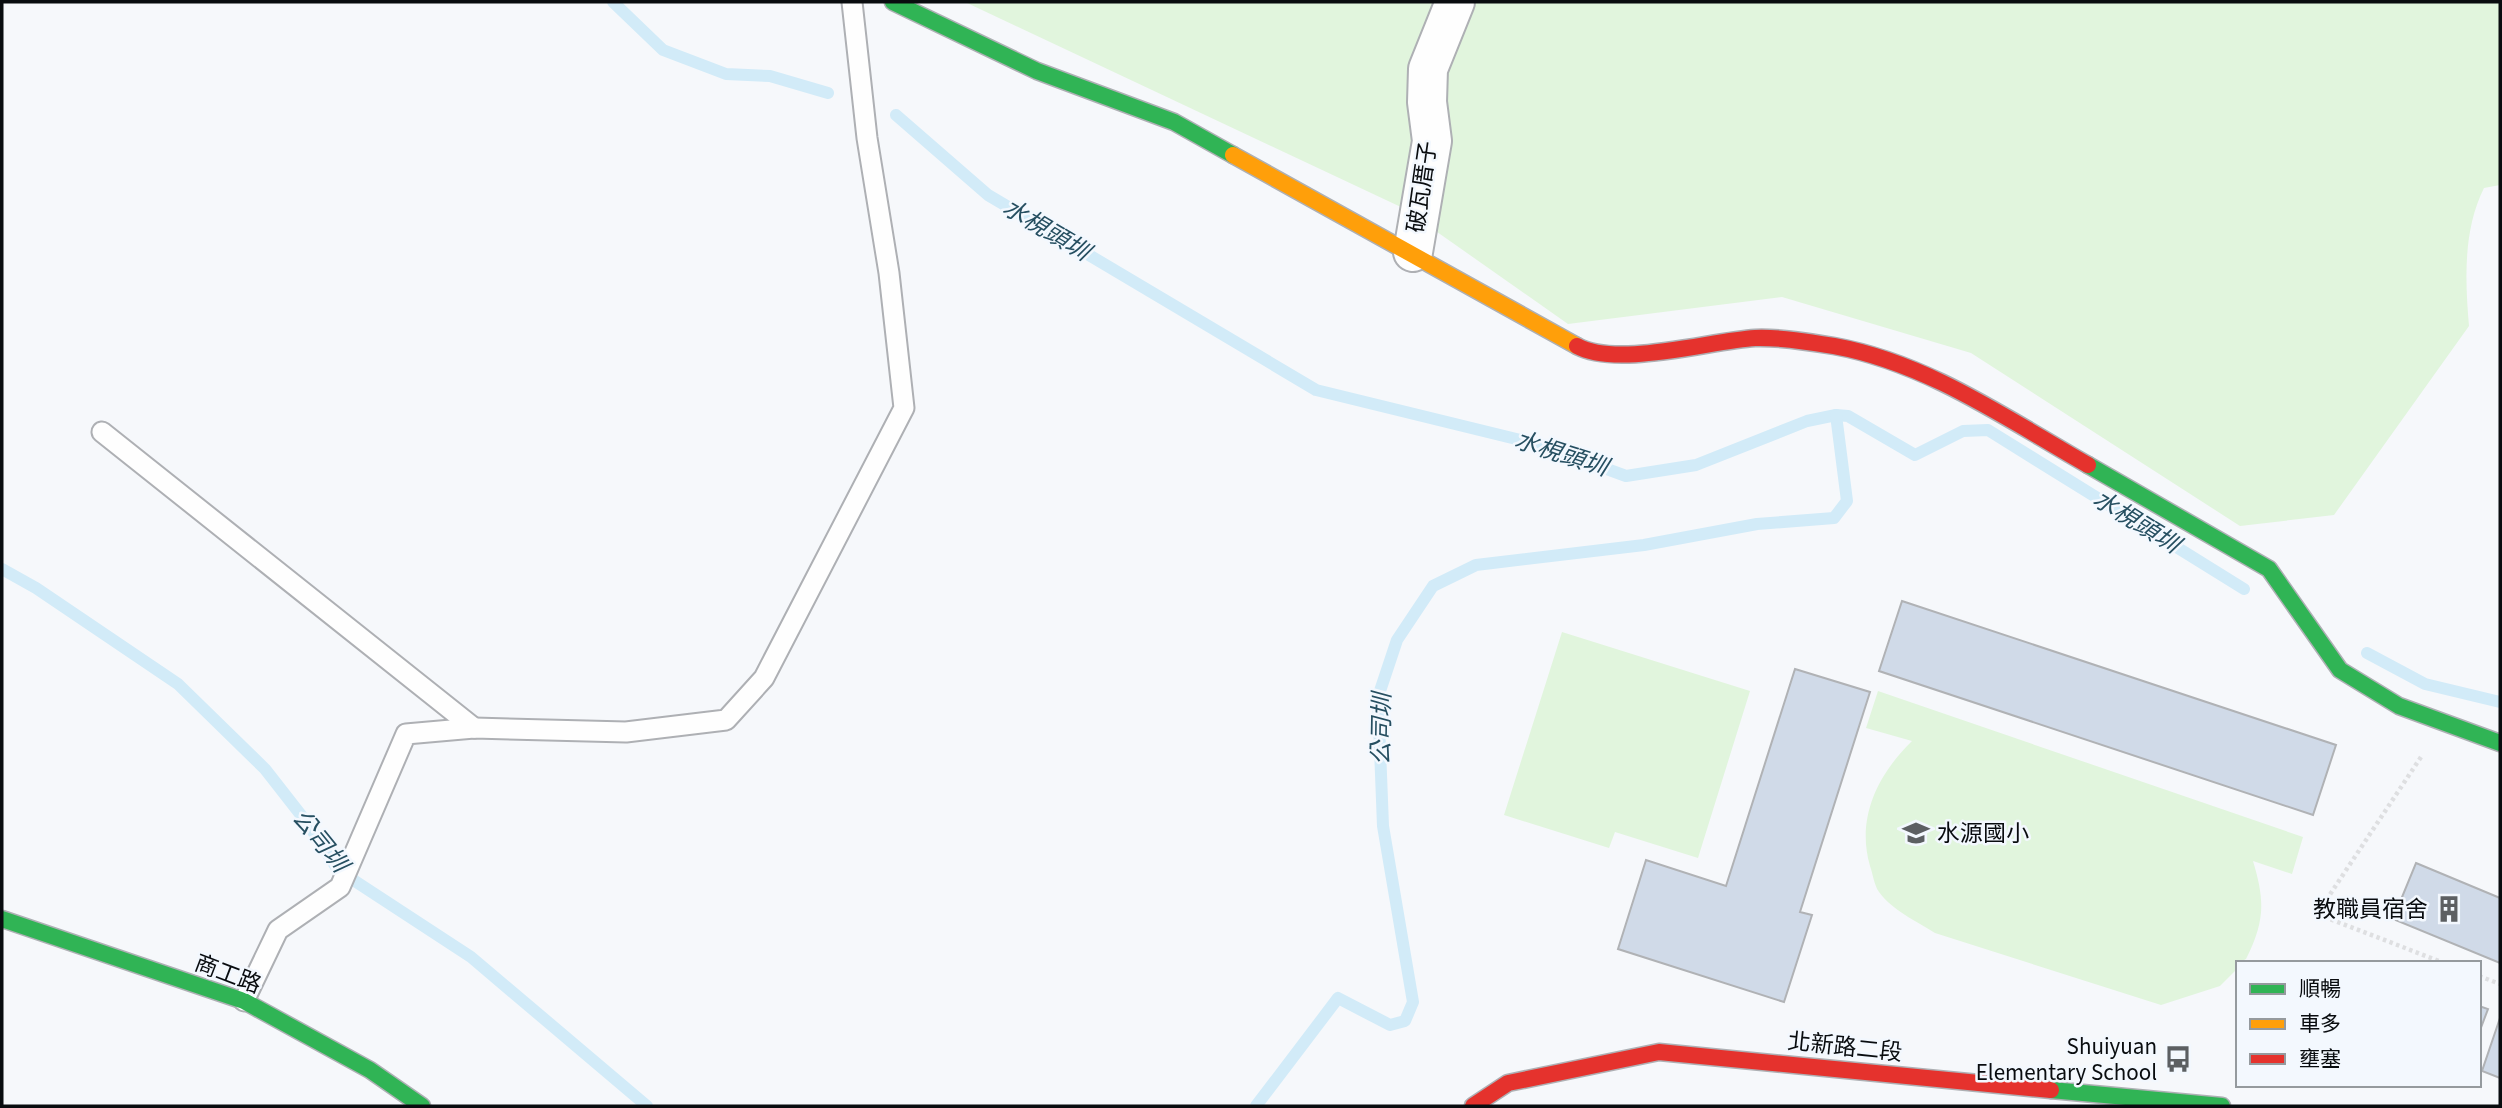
<svg xmlns="http://www.w3.org/2000/svg" width="2502" height="1108" viewBox="0 0 2502 1108" font-family="'Source Sans 3','Noto Sans TC',sans-serif">
  <style>
    .green { fill: #e1f5dd }
    .lines { fill: none; stroke-linecap: round; stroke-linejoin: round }
    .stream { stroke: #d2ebf8; stroke-width: 12 }
    .building { fill: #d0dae8; stroke: #b0b2b5; stroke-width: 2 }
    .lane-casing { stroke: #aeb0b4; stroke-width: 23 }
    .street-casing { stroke: #aeb0b4; stroke-width: 42 }
    .fast-casing { stroke: #aeb0b4; stroke-width: 19 }
    .slow-casing { stroke: #aeb0b4; stroke-width: 19 }
    .jam-casing { stroke: #aeb0b4; stroke-width: 19 }
    .path { stroke: #dedfe1; stroke-width: 4.5; stroke-dasharray: 3.5 3.5; stroke-linecap: butt }
    .lane { stroke: #fefefe; stroke-width: 19 }
    .street { stroke: #fefefe; stroke-width: 38 }
    .fast { stroke: #30b455; stroke-width: 16 }
    .slow { stroke: #ff9f0a; stroke-width: 16 }
    .jam { stroke: #e5322d; stroke-width: 16 }
    .labels { text-anchor: middle; dominant-baseline: central; stroke-width: 5; stroke-linejoin: round; paint-order: stroke }
    .street-label { font-size: 23px; fill: #090c0f; stroke: #f3f8fe }
    .poi-label { font-size: 23px; fill: #090c0f; stroke: #f3f8fe; text-anchor: end }
    .water-label { font-size: 24px; font-style: italic; fill: #264f61; stroke: #f3f8fe }
  </style>
  <rect width="100%" height="100%" fill="#f6f8fb"/>
  <g class="green">
    <path d="M 965,2 L 2500,2 L 2500,185 L 2484,188 C 2463,230 2465,280 2469,326 L 2334,515 L 2240,526 L 1971,353 L 1782,297 L 1568,324 L 1403,208 Z"/>
    <path d="M 1562,632 L 1750,691 L 1698,858 L 1615,832 L 1609,848 L 1504,815 Z"/>
    <path d="M 1878,691 L 2303,837 L 2292,874 L 2253,861 C 2265,901 2265,921 2246,959 L 2238,963 L 2238,968 L 2220,986 L 2161,1005 L 1935,933 C 1916,921 1892,910 1879,892 C 1874,885 1873,874 1870,866 C 1856,818 1878,774 1912,741 L 1866,728 Z"/>
  </g>
  <g class="lines">
    <g class="stream">
      <path d="M 613,2 L 663,50 L 726,74 L 770,76 L 828,93"/>
      <path d="M 896,115 L 988,195 L 1316,390 L 1541,445 L 1626,476 L 1696,465 L 1807,421 L 1836,415 L 1848,416 L 1915,455 L 1963,431 L 1988,430 L 2244,589"/>
      <path d="M 2,569 L 36,588 L 178,684 L 265,769 L 308,824 L 338,870 L 471,957 L 647,1106"/>
      <path d="M 2367,653 L 2425,684 L 2500,702"/>
      <path d="M 1256,1106 L 1338,998 L 1390,1025 L 1405,1021 L 1413,1002 L 1383,826 L 1378,697 L 1397,640 L 1433,586 L 1476,565 L 1644,545 L 1757,524 L 1834,518 L 1847,501 L 1836,415"/>
    </g>
  </g>
  <g class="building">
    <path d="M 1902,601 L 2336,745 L 2313,815 L 1879,671 Z"/>
    <path d="M 1795,669 L 1870,692 L 1800,912 L 1812,915 L 1784,1002 L 1618,949 L 1646,860 L 1726,886 Z"/>
    <path d="M 2416,863 L 2500,898 L 2500,963 L 2393,919 Z"/>
    <path d="M 2479,1006 L 2488,1009 L 2479,1033 Z"/>
    <path d="M 2500,1018 L 2500,1078 L 2482,1071 Z"/>
  </g>
  <g class="lines">
    <defs>
      <g id="lane">
        <path d="M 102,432 L 474,728"/>
        <path d="M 244,1001 L 278,930 L 340,887 L 406,734 L 474,728 L 626,732 L 726,720 L 764,678 L 904,408 L 889,273 L 867,138 L 852,2"/>
      </g>
      <path id="street" d="M 1413,252 L 1432,141 L 1427,102 L 1428,69 L 1455,2"/>
      <g id="fast">
        <path d="M 893,2 L 1037,71 L 1174,122 L 1233,155"/>
        <path d="M 2088,465 L 2269,569 L 2340,670 L 2399,706 L 2500,743"/>
        <path d="M 2,919 L 244,1001 L 370,1070 L 422,1106"/>
        <path d="M 2051,1090 L 2222,1106"/>
      </g>
      <path id="slow" d="M 1233,155 L 1577,346"/>
      <g id="jam">
        <path d="M 1577,346 C 1617,368 1709,341 1755,338 C 1780,337 1810,342 1834,346 C 1928,363 2007,419 2088,465"/>
        <path d="M 1473,1106 L 1508,1083 L 1659,1052 L 2051,1090"/>
      </g>
    </defs>
    <use href="#lane" class="lane-casing"/>
    <use href="#street" class="street-casing"/>
    <use href="#fast" class="fast-casing"/>
    <use href="#slow" class="slow-casing"/>
    <use href="#jam" class="jam-casing"/>
    <g class="path">
      <path d="M 2421,757 L 2317,914 L 2444,963"/>
      <path d="M 2479,976 L 2500,984"/>
    </g>
    <use href="#lane" class="lane"/>
    <use href="#street" class="street"/>
    <use href="#fast" class="fast"/>
    <use href="#slow" class="slow"/>
    <use href="#jam" class="jam"/>
  </g>
  <defs>
    <symbol id="school-bare" viewBox="-9 -9 18 18"><path d="M0-5L7-2L0 1L-7-2ZM-4 1L0 2.5L4 1V4Q0 6-4 4Z" fill="#5c5f62" stroke="#f3f8fe" stroke-width="2.5" paint-order="stroke"/></symbol>
    <symbol id="building-bare" viewBox="-9 -9 18 18"><path d="M-4-6H4V6H1V3H-1V6H-4ZM-2.5-4.3h1.7v1.8h-1.7ZM.8-4.3h1.7v1.8H.8ZM-2.5-1h1.7V.8h-1.7ZM.8-1h1.7V.8H.8Z" fill="#5c5f62" stroke="#f3f8fe" stroke-width="2.5" paint-order="stroke"/></symbol>
    <symbol id="bus-bare" viewBox="-9 -9 18 18"><path d="M-5-6H5V4H4V6H2V4H-2V6H-4V4H-5ZM-3.5-4V0h7V-4ZM-3.5 1.2v1.5H-2V1.2ZM2 1.2v1.5H3.5V1.2Z" fill="#5c5f62" stroke="#f3f8fe" stroke-width="2.5" paint-order="stroke"/></symbol>
  </defs>
  <g fill-rule="evenodd">
    <use href="#school-bare" x="1897" y="814" width="38" height="38"/>
    <use href="#building-bare" x="2430" y="890" width="38" height="38"/>
    <use href="#bus-bare" x="2159" y="1040" width="38" height="38"/>
  </g>
  <g class="labels">
    <g class="street-label">
      <text transform="translate(1422 187) rotate(-82)">破瓦厝子</text>
      <text transform="translate(228 974) rotate(21)">商工路</text>
      <text transform="translate(1845 1047) rotate(6)">北新路二段</text>
    </g>
    <g class="poi-label">
      <text x="1937" y="833" text-anchor="start">水源國小</text>
      <text x="2428" y="909">教職員宿舍</text>
      <text x="2157" y="1046">Shuiyuan<tspan x="2157" dy="26">Elementary School</tspan></text>
    </g>
    <g class="water-label">
      <text transform="translate(1046 230) rotate(31)">水梘頭圳</text>
      <text transform="translate(1561 454) rotate(18)">水梘頭圳</text>
      <text transform="translate(2136 522) rotate(32)">水梘頭圳</text>
      <text transform="translate(1382 729) rotate(-89)">公司圳</text>
      <text transform="translate(320 841) rotate(51)">公司圳</text>
    </g>
  </g>
  <rect width="2502" height="1108" fill="none" stroke="#090c0f" stroke-width="7"/>
  <rect x="2236" y="961" width="245" height="126" fill="#f3f8fe" stroke="#959a9e" stroke-width="2"/>
  <rect x="2250" y="984" width="35" height="10" fill="#30b455" stroke="#959a9e" stroke-width="2"/>
  <text x="2299" y="996" font-size="21" fill="#090c0f">順暢</text>
  <rect x="2250" y="1019" width="35" height="10" fill="#ff9f0a" stroke="#959a9e" stroke-width="2"/>
  <text x="2299" y="1031" font-size="21" fill="#090c0f">車多</text>
  <rect x="2250" y="1054" width="35" height="10" fill="#e5322d" stroke="#959a9e" stroke-width="2"/>
  <text x="2299" y="1066" font-size="21" fill="#090c0f">壅塞</text>
</svg>
